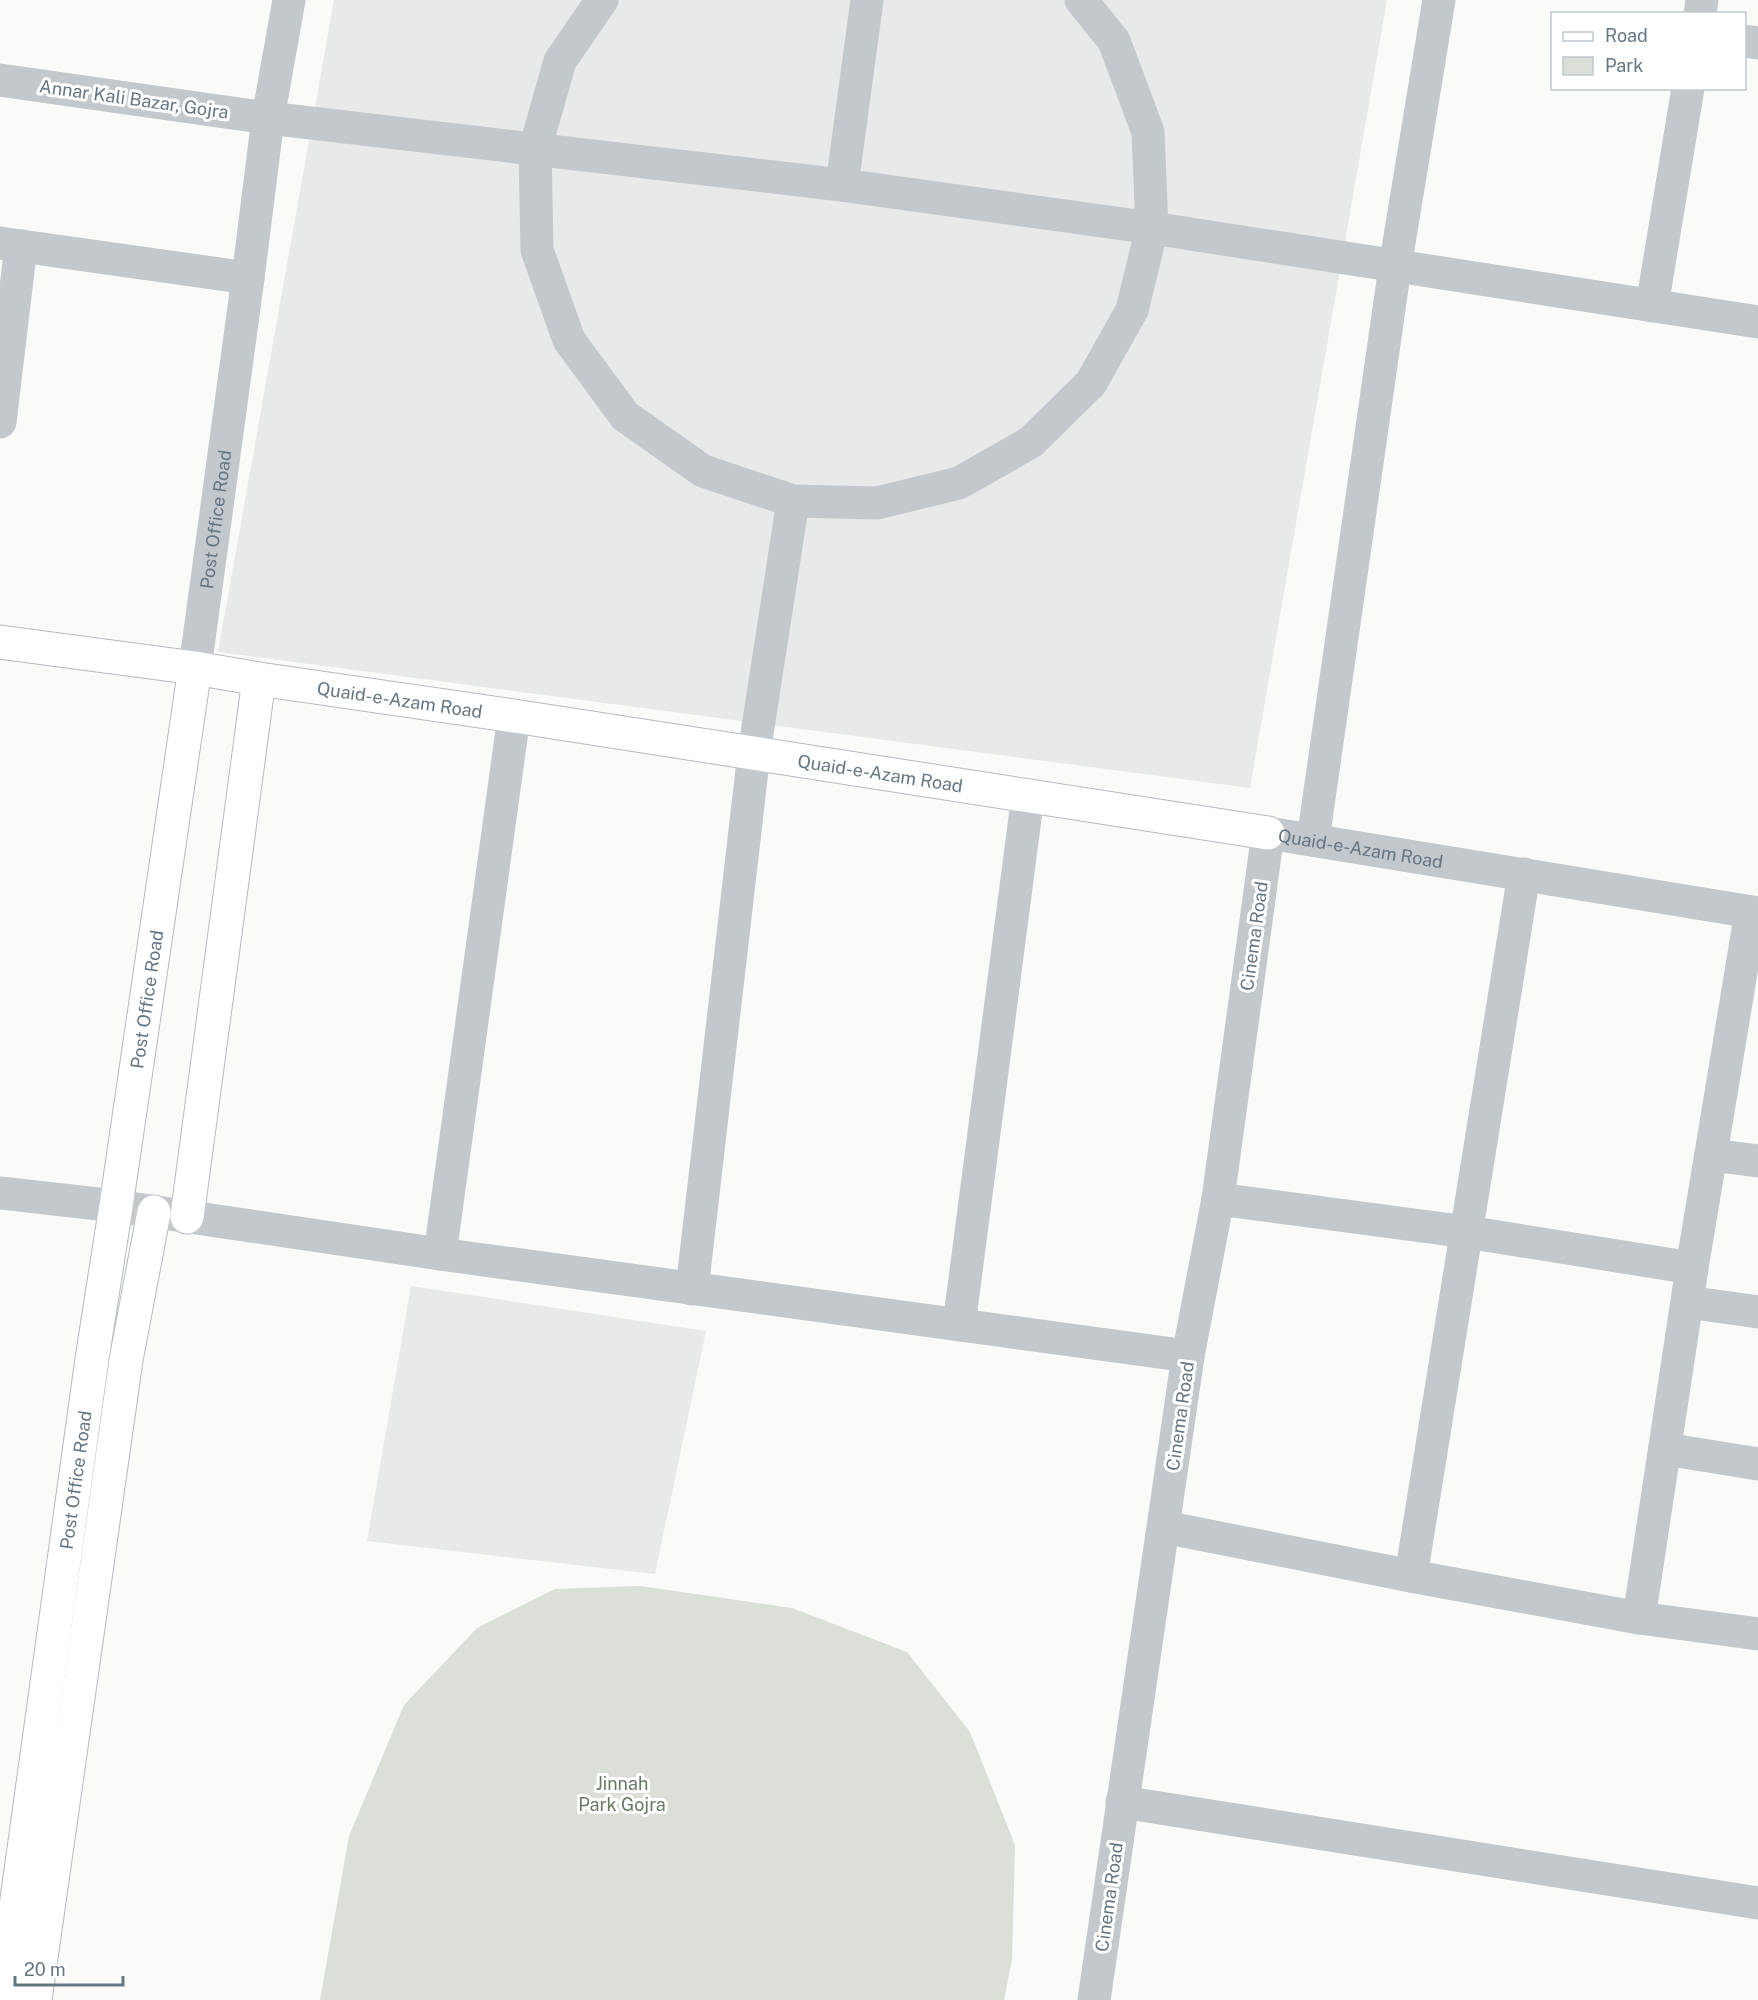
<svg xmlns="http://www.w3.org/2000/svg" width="1758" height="2000" viewBox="0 0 1758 2000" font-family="'Public Sans',sans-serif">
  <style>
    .built { fill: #e8e9e9 }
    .green { fill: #dadfd7 }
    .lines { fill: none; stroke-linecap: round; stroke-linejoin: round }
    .major-casing { stroke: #b5babe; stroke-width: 35 }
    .minor { stroke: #c3c8cc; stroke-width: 33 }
    .major { stroke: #fff; stroke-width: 33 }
    .labels { text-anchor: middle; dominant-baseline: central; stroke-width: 6; stroke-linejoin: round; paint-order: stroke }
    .street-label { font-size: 18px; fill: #657683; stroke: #fff }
    .park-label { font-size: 18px; fill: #687a64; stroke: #fff }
  </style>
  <rect width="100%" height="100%" fill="#fafaf8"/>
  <g class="built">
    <path d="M 334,0 L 1387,0 L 1250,788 L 218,652 Z"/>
    <path d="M 411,1286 L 706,1331 L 655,1574 L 367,1541 Z"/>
  </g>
  <path class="green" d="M 640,1586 L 792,1608 L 907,1652 L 970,1732 L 1015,1845 L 1012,1959 L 1004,2000 L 320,2000 L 349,1836 L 404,1705 L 477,1628 L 555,1589 Z"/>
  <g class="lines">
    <defs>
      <g id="major">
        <path id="s3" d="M 0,642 L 195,668 L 259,679 L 514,716 L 1268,833"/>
        <path d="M 187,1217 L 259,679"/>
        <path id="s4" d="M 3,2000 L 92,1359 L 116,1206 L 195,668"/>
        <path d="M 35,2000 L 126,1360 L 154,1212"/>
      </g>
    </defs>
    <use href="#major" class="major-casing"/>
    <g class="minor">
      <path d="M 602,0 L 560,61 L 535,149 L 537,250 L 569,340 L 625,416 L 703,471 L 793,501 L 877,503 L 959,483 L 1031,442 L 1091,383 L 1132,310 L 1152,228 L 1148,132 L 1114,41 L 1081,0"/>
      <path d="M 1700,14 L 1702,0"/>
      <path d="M 1744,41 L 1758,43"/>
      <path d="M 0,80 L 268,118 L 842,185 L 1152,228 L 1758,322"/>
      <path d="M 842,185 L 867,0"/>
      <path d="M 0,243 L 248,278"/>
      <path d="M 1652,306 L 1688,88"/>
      <path d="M 0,422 L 21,246"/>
      <path id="s1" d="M 195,668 L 248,278 L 268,118 L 289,0"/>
      <path d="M 1313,840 L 1395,267 L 1439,0"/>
      <path d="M 1711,1155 L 1758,1161"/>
      <path d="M 0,1193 L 116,1206 L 440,1254 L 1188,1356"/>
      <path d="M 1218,1199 L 1467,1232 L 1692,1268"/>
      <path d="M 440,1254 L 514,716"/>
      <path d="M 692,1289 L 754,753 L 793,501"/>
      <path d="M 1687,1302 L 1758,1312"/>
      <path d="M 959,1325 L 1028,795"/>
      <path d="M 1665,1449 L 1758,1464"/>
      <path d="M 1164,1527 L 1411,1576 L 1639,1618 L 1758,1634"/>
      <path d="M 1411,1576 L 1524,874"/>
      <path d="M 1639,1618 L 1692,1268 L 1751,912"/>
      <path d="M 1122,1802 L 1758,1903"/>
      <path id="s2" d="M 1094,2000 L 1188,1356 L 1218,1199 L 1268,833 L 1758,913"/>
    </g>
    <use href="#major" class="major"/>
  </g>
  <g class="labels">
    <g class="street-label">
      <text transform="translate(134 99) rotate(8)">Annar Kali Bazar, Gojra</text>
      <text stroke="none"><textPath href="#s1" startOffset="150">Post Office Road</textPath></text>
      <text stroke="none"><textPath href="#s3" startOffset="404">Quaid-e-Azam Road</textPath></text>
      <text stroke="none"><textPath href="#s3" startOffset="890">Quaid-e-Azam Road</textPath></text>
      <text stroke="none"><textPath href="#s2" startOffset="1274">Quaid-e-Azam Road</textPath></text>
      <text transform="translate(1254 936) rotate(-82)">Cinema Road</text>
      <text stroke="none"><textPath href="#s4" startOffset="1011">Post Office Road</textPath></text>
      <text transform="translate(1180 1416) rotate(-82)">Cinema Road</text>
      <text stroke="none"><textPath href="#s4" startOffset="525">Post Office Road</textPath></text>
      <text transform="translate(1109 1897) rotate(-82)">Cinema Road</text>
    </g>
    <g class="park-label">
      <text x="622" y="1783">Jinnah<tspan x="622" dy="21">Park Gojra</tspan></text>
    </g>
  </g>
  <rect x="1551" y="12" width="195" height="78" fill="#ffffff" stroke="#c1c8cd" stroke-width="1.5"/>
  <rect x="1563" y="32" width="30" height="9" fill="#ffffff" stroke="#c1c8cd" stroke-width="1.5"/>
  <text x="1605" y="42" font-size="18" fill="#657683">Road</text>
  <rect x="1563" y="57" width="30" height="18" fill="#dadfd7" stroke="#c1c8cd" stroke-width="1.5"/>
  <text x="1605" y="72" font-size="18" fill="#657683">Park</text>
  <path d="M15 1976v9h108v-9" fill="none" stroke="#657683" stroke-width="3"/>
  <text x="24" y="1976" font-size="18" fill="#657683" stroke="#ffffff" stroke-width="4.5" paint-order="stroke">20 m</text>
</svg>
